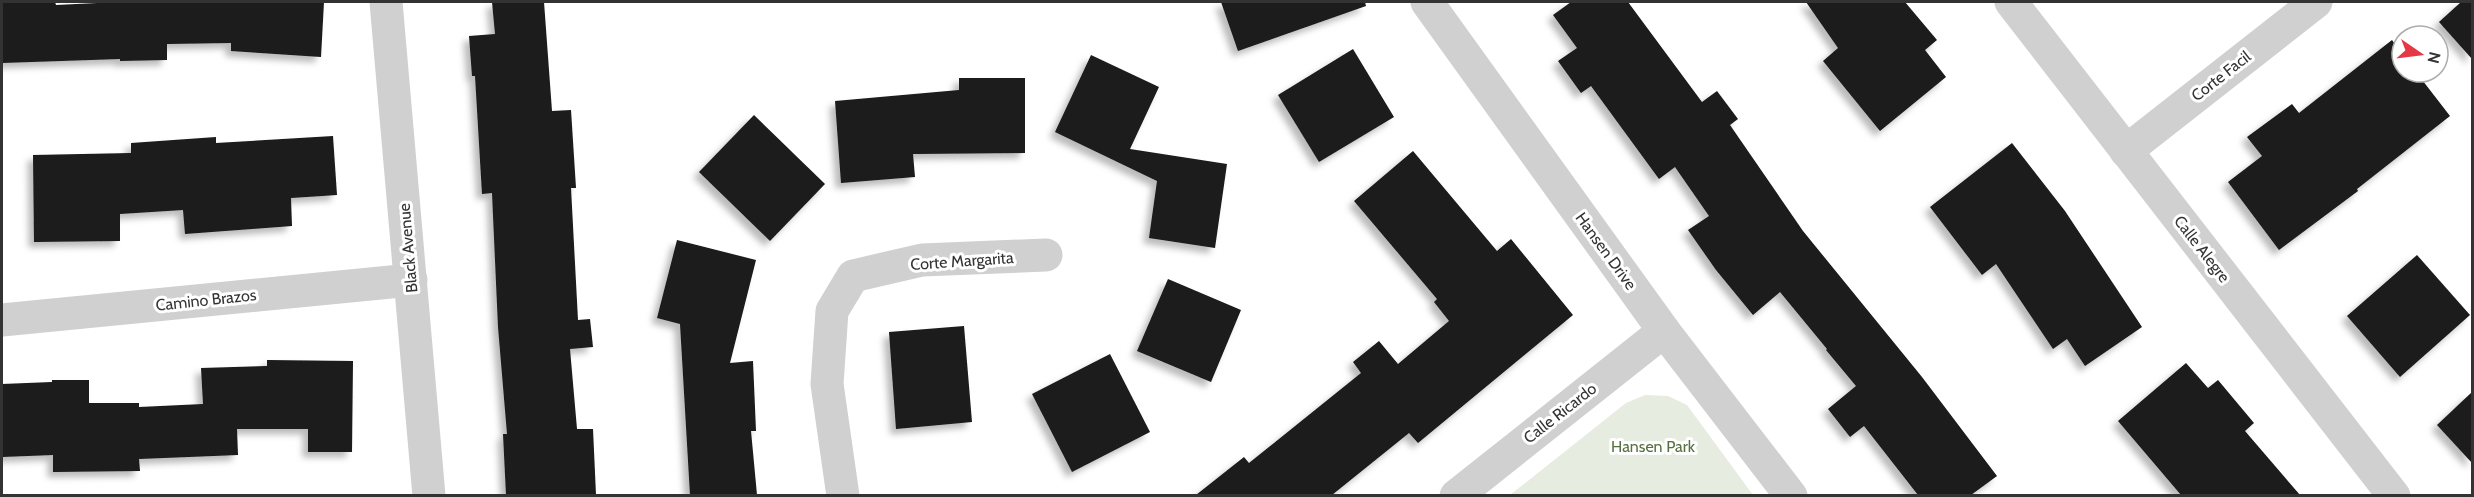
<svg xmlns="http://www.w3.org/2000/svg" width="2474" height="497" viewBox="0 0 2474 497" font-family="Cabin,sans-serif">
  <style>
    .green { fill: #e6ecdf }
    .building { fill: #1a1a1a; filter: url(#shadow) }
    .lines { fill: none; stroke-linecap: round; stroke-linejoin: round }
    .minor { stroke: #d0d0d0; stroke-width: 33 }
    .labels { text-anchor: middle; dominant-baseline: central; stroke-width: 6; stroke-linejoin: round; paint-order: stroke }
    .street-label { font-size: 16px; fill: #333; stroke: #fff }
    .park-label { font-size: 16px; fill: #56703f; stroke: #fff }
  </style>
  <defs>
    <filter id="shadow"><feDropShadow dx="-5.5" dy="5.5" stdDeviation="3" flood-color="#0004"/></filter>
  </defs>
  <rect width="100%" height="100%" fill="#fff"/>
  <path class="green" d="M 1645,395 L 1668,396 L 1687,405 L 1753,495 L 1510,495 L 1626,403 Z"/>
  <g class="building">
    <path d="M 2,2 L 55,2 L 56,5 L 118,2 L 324,2 L 321,57 L 231,51 L 231,43 L 167,44 L 167,60 L 120,61 L 120,59 L 2,63 Z"/>
    <path d="M 492,2 L 544,2 L 552,111 L 571,110 L 576,188 L 571,188 L 578,320 L 590,319 L 593,347 L 570,349 L 577,429 L 593,429 L 596,495 L 506,495 L 503,434 L 507,434 L 498,327 L 492,193 L 482,194 L 475,76 L 472,76 L 469,36 L 495,34 Z"/>
    <path d="M 1221,2 L 1365,2 L 1366,6 L 1238,51 Z"/>
    <path d="M 1571,2 L 1628,2 L 1702,102 L 1717,91 L 1738,119 L 1730,125 L 1803,231 L 1922,377 L 1997,476 L 1971,495 L 1918,495 L 1864,426 L 1850,437 L 1828,409 L 1856,386 L 1826,350 L 1827,349 L 1780,292 L 1753,315 L 1716,270 L 1688,230 L 1709,216 L 1675,167 L 1659,179 L 1591,86 L 1581,93 L 1558,61 L 1577,48 L 1553,15 Z"/>
    <path d="M 1806,2 L 1905,2 L 1937,40 L 1925,50 L 1946,77 L 1880,131 L 1823,61 L 1838,48 Z"/>
    <path d="M 2461,2 L 2472,2 L 2472,59 L 2439,22 Z"/>
    <path d="M 2392,40 L 2402,54 L 2402,72 L 2416,72 L 2450,116 L 2357,189 L 2358,191 L 2279,250 L 2228,182 L 2262,156 L 2247,137 L 2292,104 L 2299,113 Z"/>
    <path d="M 1353,49 L 1394,117 L 1319,162 L 1278,95 Z"/>
    <path d="M 1091,55 L 1159,87 L 1130,149 L 1227,164 L 1215,248 L 1149,238 L 1157,181 L 1055,132 Z"/>
    <path d="M 959,78 L 1025,78 L 1025,153 L 913,154 L 915,177 L 841,183 L 835,101 L 959,90 Z"/>
    <path d="M 754,115 L 825,184 L 770,241 L 699,172 Z"/>
    <path d="M 333,136 L 337,195 L 291,198 L 292,226 L 185,234 L 183,210 L 120,214 L 120,241 L 34,242 L 33,155 L 131,153 L 131,143 L 216,137 L 216,143 Z"/>
    <path d="M 2012,143 L 2065,211 L 2142,327 L 2085,366 L 2067,339 L 2053,349 L 1996,264 L 1982,275 L 1930,207 Z"/>
    <path d="M 1413,151 L 1497,251 L 1511,239 L 1573,315 L 1418,443 L 1409,433 L 1332,495 L 1196,495 L 1244,457 L 1249,463 L 1361,373 L 1353,362 L 1379,341 L 1398,364 L 1449,321 L 1434,302 L 1437,299 L 1354,201 Z"/>
    <path d="M 677,240 L 756,260 L 730,363 L 753,361 L 756,431 L 751,431 L 757,495 L 690,495 L 680,324 L 657,318 Z"/>
    <path d="M 2417,255 L 2470,315 L 2400,377 L 2347,316 Z"/>
    <path d="M 1168,279 L 1241,310 L 1211,382 L 1137,351 Z"/>
    <path d="M 964,326 L 972,422 L 896,429 L 889,332 Z"/>
    <path d="M 1110,354 L 1150,432 L 1072,472 L 1032,394 Z"/>
    <path d="M 267,360 L 353,361 L 352,452 L 308,452 L 308,429 L 237,429 L 238,455 L 139,459 L 140,471 L 53,472 L 53,455 L 2,457 L 2,384 L 52,382 L 52,380 L 89,380 L 89,403 L 139,403 L 139,407 L 203,404 L 201,368 L 267,366 Z"/>
    <path d="M 2186,363 L 2208,388 L 2218,380 L 2254,423 L 2245,431 L 2300,495 L 2181,495 L 2118,421 Z"/>
    <path d="M 2472,392 L 2472,463 L 2437,425 Z"/>
  </g>
  <g class="lines">
    <g class="minor">
      <path d="M 386,2 L 429,496"/>
      <path d="M 1427,2 L 1664,331 L 1791,496"/>
      <path d="M 2011,2 L 2394,496"/>
      <path d="M 2126,151 L 2316,2"/>
      <path d="M 2,320 L 411,280"/>
      <path d="M 843,496 L 827,384 L 832,311 L 853,276 L 922,260 L 1046,255"/>
      <path d="M 1456,496 L 1664,331"/>
    </g>
  </g>
  <g class="labels">
    <g class="street-label">
      <text transform="translate(2221 76) rotate(-38)">Corte Facil</text>
      <text transform="translate(408 248) rotate(-95)">Black Avenue</text>
      <text transform="translate(2202 249) rotate(52)">Calle Alegre</text>
      <text transform="translate(1606 251) rotate(54)">Hansen Drive</text>
      <text transform="translate(962 261) rotate(-4)">Corte Margarita</text>
      <text transform="translate(206 300) rotate(-6)">Camino Brazos</text>
      <text transform="translate(1560 413) rotate(-38)">Calle Ricardo</text>
    </g>
    <g class="park-label">
      <text x="1653" y="446">Hansen Park</text>
    </g>
  </g>
  <rect width="2474" height="497" fill="none" stroke="#333333" stroke-width="6"/>
  <g transform="translate(2420 54) rotate(104)"><circle r="28" fill="#ffffff" stroke="#adadad" stroke-width="1.5"/>
  <path d="M0-4.5L10 22L0 15L-10 22Z" fill="#e63946"/>
  <text y="-9" font-size="16" font-weight="bold" text-anchor="middle" fill="#333333">N</text>
  </g>
</svg>
